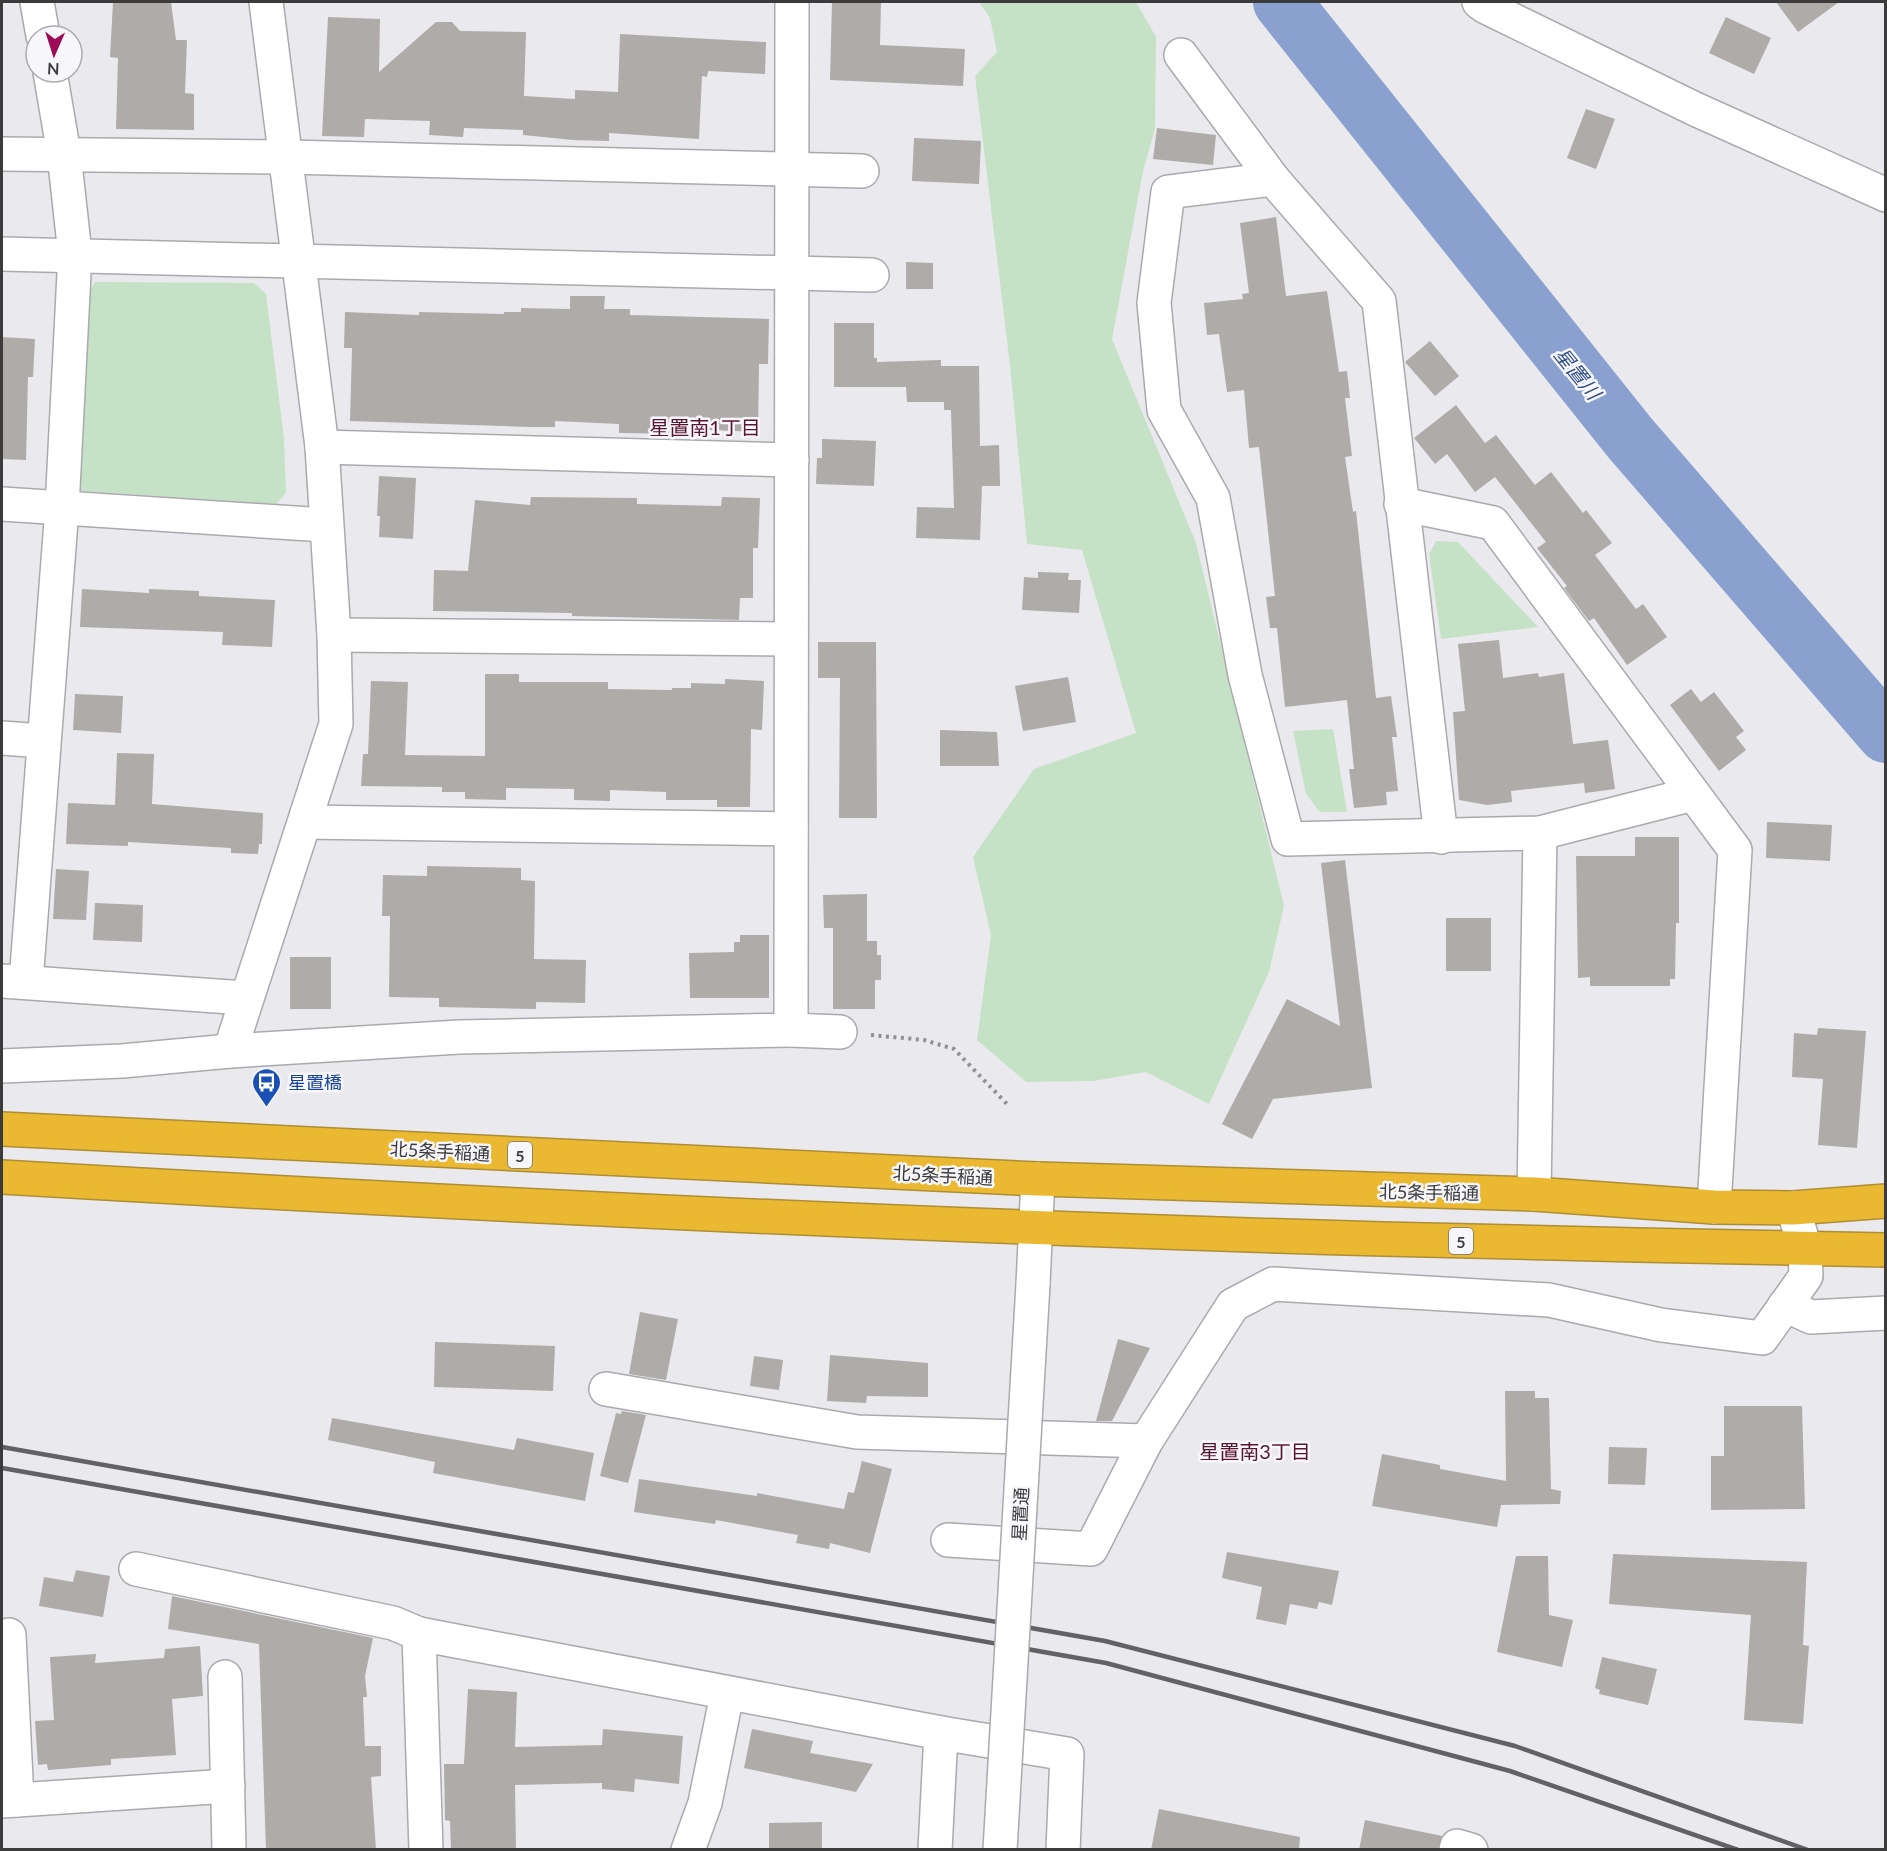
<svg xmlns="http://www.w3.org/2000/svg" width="1887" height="1851" viewBox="0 0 1887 1851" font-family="Lato,'Noto Sans JP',sans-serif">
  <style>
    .green { fill: #c6e2c6 }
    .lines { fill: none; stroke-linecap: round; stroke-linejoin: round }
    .river { stroke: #8aa1cf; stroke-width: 58 }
    .building { fill: #aeaba8 }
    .minor-casing { stroke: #aaa9ad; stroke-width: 36 }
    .highway-casing { stroke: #ad8d35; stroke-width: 36 }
    .path { stroke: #919194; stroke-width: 4; stroke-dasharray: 3 4.5; stroke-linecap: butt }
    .minor { stroke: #fff; stroke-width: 33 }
    .highway { stroke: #ebb931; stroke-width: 33 }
    .rail { stroke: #626264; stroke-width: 4.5 }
    .minor-bridge-casing { stroke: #aaa9ad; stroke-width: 36; stroke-linecap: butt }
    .minor-bridge { stroke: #fff; stroke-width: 33 }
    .labels { text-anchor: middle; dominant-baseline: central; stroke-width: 5; stroke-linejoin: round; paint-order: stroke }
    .shield { fill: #f7f7fb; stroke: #737375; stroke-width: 1.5 }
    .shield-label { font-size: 16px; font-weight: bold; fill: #3b3b3c }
    .transit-label { font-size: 18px; fill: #164399; stroke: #f7f7fb; text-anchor: start }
    .street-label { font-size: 18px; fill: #3b3b3c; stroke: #f7f7fb }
    .water-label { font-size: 20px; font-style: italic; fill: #324d87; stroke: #f7f7fb }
    .neighbourhood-label { font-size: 20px; fill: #571531; stroke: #f7f7fb }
  </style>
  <rect width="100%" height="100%" fill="#eaeaee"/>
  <g class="green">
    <path d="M 979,2 L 1136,2 L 1156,37 L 1155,129 L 1143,171 L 1112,339 L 1196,543 L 1284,906 L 1269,972 L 1209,1104 L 1146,1072 L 1093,1081 L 1026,1082 L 977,1040 L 991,935 L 973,857 L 1034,769 L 1136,733 L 1082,550 L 1027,544 L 1010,365 L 975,76 L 997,52 L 990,18 Z"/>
    <path d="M 95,282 L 254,283 L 266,294 L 284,439 L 286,493 L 276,504 L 81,491 L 74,480 L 86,295 Z"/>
    <path d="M 1436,541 L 1458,542 L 1538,627 L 1441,639 L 1429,554 Z"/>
    <path d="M 1333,729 L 1347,812 L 1320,812 L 1306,794 L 1293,731 Z"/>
  </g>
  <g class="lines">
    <path class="river" d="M 1282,2 L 1630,438 L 1886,734"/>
  </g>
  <g class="building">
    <path d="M 113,2 L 171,2 L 176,40 L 187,40 L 185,93 L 194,94 L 194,130 L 116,129 L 118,58 L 110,57 Z"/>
    <path d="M 832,2 L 881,2 L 880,45 L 965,49 L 963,86 L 830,80 Z"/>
    <path d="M 1776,2 L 1839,2 L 1798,32 Z"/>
    <path d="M 328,17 L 380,19 L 379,72 L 436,22 L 452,22 L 460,31 L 526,32 L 524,96 L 575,99 L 575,90 L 618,92 L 620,34 L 766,42 L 765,74 L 708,71 L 707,77 L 702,76 L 699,139 L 609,133 L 609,141 L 573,140 L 523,135 L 523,130 L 464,128 L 463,137 L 429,135 L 430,121 L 365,119 L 364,137 L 322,136 Z"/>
    <path d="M 1726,17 L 1771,38 L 1754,74 L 1709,53 Z"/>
    <path d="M 1586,109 L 1615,119 L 1596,169 L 1567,158 Z"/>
    <path d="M 1157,128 L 1216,135 L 1213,165 L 1153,159 Z"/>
    <path d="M 914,138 L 981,141 L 979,184 L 912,181 Z"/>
    <path d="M 1276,217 L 1286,296 L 1327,291 L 1339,372 L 1347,371 L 1350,398 L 1345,398 L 1352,456 L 1345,457 L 1353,512 L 1356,511 L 1376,698 L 1391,696 L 1397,737 L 1392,737 L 1398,791 L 1386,792 L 1387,805 L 1354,808 L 1349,769 L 1354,769 L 1347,700 L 1285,707 L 1277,628 L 1270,628 L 1266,597 L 1275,596 L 1259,447 L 1249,448 L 1244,390 L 1227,392 L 1219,334 L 1207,335 L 1204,303 L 1243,299 L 1242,294 L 1249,293 L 1240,223 Z"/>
    <path d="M 906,262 L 933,263 L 933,289 L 906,289 Z"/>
    <path d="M 570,296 L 605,296 L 604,309 L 630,309 L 630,315 L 769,319 L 768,364 L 759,364 L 758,432 L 688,429 L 687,434 L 619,433 L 619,424 L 555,421 L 555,427 L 530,427 L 350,421 L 352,348 L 344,348 L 345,312 L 419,315 L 419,312 L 504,314 L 504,312 L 521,312 L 521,308 L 570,309 Z"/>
    <path d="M 834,323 L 874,323 L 874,358 L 877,358 L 877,362 L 941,360 L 941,366 L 979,366 L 980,446 L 999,445 L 1000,486 L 982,486 L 980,540 L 916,538 L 917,507 L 954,508 L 951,410 L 944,410 L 944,402 L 907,402 L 906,387 L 834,387 Z"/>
    <path d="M 2,337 L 35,339 L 33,377 L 28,377 L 26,460 L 2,459 Z"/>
    <path d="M 1430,341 L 1459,376 L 1435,396 L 1405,362 Z"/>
    <path d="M 1456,405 L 1485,443 L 1496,435 L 1535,485 L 1551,472 L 1583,513 L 1586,510 L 1612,543 L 1595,555 L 1636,609 L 1643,604 L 1667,637 L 1627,665 L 1594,618 L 1589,621 L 1564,588 L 1567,586 L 1537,548 L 1546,542 L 1495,477 L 1475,492 L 1447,454 L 1435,464 L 1414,438 Z"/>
    <path d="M 822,439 L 876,441 L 874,486 L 816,484 L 817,458 L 822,458 Z"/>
    <path d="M 379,476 L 416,478 L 413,539 L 379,537 L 380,516 L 377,516 Z"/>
    <path d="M 531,497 L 637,498 L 637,504 L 721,506 L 722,497 L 760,498 L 758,548 L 753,548 L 753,598 L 740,598 L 739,620 L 572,616 L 572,613 L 433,611 L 434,570 L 468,571 L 475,500 L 530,505 Z"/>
    <path d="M 1038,572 L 1069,573 L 1068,580 L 1081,580 L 1079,613 L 1022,610 L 1024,577 L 1038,578 Z"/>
    <path d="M 82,589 L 149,593 L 149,589 L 199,591 L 199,596 L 275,600 L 272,647 L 222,645 L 223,632 L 80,627 Z"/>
    <path d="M 1499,640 L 1503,678 L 1538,673 L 1539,677 L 1564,673 L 1573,744 L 1608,740 L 1615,789 L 1585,793 L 1584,783 L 1511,791 L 1512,802 L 1487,805 L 1459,800 L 1453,712 L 1465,711 L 1458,644 Z"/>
    <path d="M 818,642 L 876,642 L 877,818 L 839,818 L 840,678 L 818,678 Z"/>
    <path d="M 485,674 L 519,674 L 519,682 L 608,682 L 608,689 L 672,690 L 672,688 L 691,688 L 691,683 L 725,684 L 725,679 L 764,681 L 762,730 L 751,729 L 750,807 L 717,807 L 717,800 L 666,800 L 666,792 L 610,790 L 610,801 L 574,800 L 574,789 L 506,788 L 506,800 L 465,799 L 465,792 L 442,792 L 442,787 L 361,786 L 363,754 L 368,754 L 371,681 L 408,682 L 405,755 L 485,756 Z"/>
    <path d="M 1068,677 L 1076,722 L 1023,731 L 1015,686 Z"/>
    <path d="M 1691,689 L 1701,702 L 1714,692 L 1744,731 L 1736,737 L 1746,750 L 1719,771 L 1670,705 Z"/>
    <path d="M 75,694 L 123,696 L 121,733 L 73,730 Z"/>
    <path d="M 940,730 L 997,732 L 999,766 L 940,766 Z"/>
    <path d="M 117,753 L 154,754 L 152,804 L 263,813 L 262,844 L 259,844 L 258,854 L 231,853 L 231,848 L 128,842 L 128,846 L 66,844 L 68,803 L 115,805 Z"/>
    <path d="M 1767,822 L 1832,825 L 1830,861 L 1766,858 Z"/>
    <path d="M 1635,837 L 1679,837 L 1679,923 L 1676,923 L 1675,979 L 1670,979 L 1670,986 L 1590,986 L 1590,977 L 1578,978 L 1576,856 L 1635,856 Z"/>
    <path d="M 1345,860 L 1372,1088 L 1273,1099 L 1252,1139 L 1222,1124 L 1287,999 L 1340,1026 L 1321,863 Z"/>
    <path d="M 427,866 L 521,868 L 521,880 L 535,881 L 534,959 L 586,960 L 585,1003 L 536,1002 L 536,1009 L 439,1007 L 439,998 L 389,997 L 390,916 L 382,916 L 383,875 L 427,876 Z"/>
    <path d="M 56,869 L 89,871 L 86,920 L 53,919 Z"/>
    <path d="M 867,894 L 867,941 L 877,941 L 877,955 L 881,955 L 881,980 L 875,980 L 875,1009 L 833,1009 L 833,928 L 824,928 L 823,895 Z"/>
    <path d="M 95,903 L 143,905 L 142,942 L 93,940 Z"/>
    <rect x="1446" y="918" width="45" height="53"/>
    <path d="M 740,935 L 769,935 L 769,998 L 690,998 L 689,953 L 734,952 L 734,942 L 740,942 Z"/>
    <rect x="290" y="957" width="41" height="52"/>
    <path d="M 1818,1028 L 1866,1031 L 1857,1148 L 1818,1145 L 1823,1079 L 1792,1077 L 1794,1033 L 1817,1035 Z"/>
    <path d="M 640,1312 L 678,1319 L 666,1380 L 629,1374 Z"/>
    <path d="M 1118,1339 L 1150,1348 L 1112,1421 L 1096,1421 Z"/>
    <path d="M 435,1342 L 555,1346 L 553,1391 L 434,1387 Z"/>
    <path d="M 830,1355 L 928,1363 L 928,1397 L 867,1396 L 866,1403 L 827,1401 Z"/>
    <path d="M 754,1356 L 783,1360 L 779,1390 L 750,1386 Z"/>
    <path d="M 1505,1391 L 1535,1391 L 1535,1398 L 1549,1398 L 1551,1489 L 1561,1491 L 1560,1504 L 1501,1505 L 1497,1527 L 1372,1506 L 1382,1454 L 1440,1465 L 1440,1469 L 1506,1481 Z"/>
    <path d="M 1724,1406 L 1802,1406 L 1805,1509 L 1711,1510 L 1711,1456 L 1724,1456 Z"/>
    <path d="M 622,1411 L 646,1415 L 628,1483 L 600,1476 L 616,1413 L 621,1414 Z"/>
    <path d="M 332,1418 L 514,1450 L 517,1438 L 594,1453 L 585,1501 L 433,1473 L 435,1462 L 328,1440 Z"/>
    <path d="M 1609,1447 L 1647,1448 L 1645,1485 L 1608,1484 Z"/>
    <path d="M 862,1461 L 892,1469 L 870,1553 L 830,1543 L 829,1549 L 796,1543 L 798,1535 L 716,1520 L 715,1524 L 634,1512 L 639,1479 L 757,1496 L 757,1493 L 844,1509 L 848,1492 L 854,1493 Z"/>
    <path d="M 1227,1552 L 1339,1571 L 1332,1605 L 1319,1602 L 1317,1609 L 1290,1604 L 1286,1625 L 1256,1619 L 1262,1587 L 1222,1578 Z"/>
    <path d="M 1613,1554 L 1807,1562 L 1803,1645 L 1809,1646 L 1803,1724 L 1744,1720 L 1751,1615 L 1609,1604 Z"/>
    <path d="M 1516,1556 L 1548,1556 L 1549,1615 L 1573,1620 L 1562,1667 L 1497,1652 Z"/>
    <path d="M 76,1570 L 110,1576 L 103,1617 L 39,1606 L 44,1577 L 73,1582 Z"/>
    <path d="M 172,1596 L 373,1638 L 365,1676 L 367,1697 L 363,1697 L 365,1746 L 381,1746 L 381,1776 L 371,1777 L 376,1850 L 266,1850 L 259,1644 L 168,1629 Z"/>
    <path d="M 200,1646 L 203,1696 L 172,1699 L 176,1755 L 111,1759 L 111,1765 L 48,1770 L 47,1764 L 38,1765 L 35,1721 L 54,1720 L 50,1657 L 96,1654 L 95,1663 L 164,1658 L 165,1649 Z"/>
    <path d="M 1602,1657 L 1657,1669 L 1648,1705 L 1599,1694 L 1600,1690 L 1595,1688 Z"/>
    <path d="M 468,1689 L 517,1692 L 515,1747 L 602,1745 L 603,1729 L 683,1736 L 679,1784 L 635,1779 L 634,1792 L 602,1789 L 602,1783 L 515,1785 L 516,1850 L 451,1850 L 450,1821 L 445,1820 L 444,1764 L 464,1764 Z"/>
    <path d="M 752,1729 L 813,1741 L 810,1753 L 873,1764 L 856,1792 L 744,1768 Z"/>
    <path d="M 1159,1809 L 1300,1837 L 1299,1850 L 1151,1850 Z"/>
    <path d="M 1365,1820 L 1442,1836 L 1438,1850 L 1359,1850 Z"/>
    <path d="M 822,1822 L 822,1850 L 769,1850 L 769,1823 Z"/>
  </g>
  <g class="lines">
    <defs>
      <g id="minor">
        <path d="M 37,2 L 43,36"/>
        <path d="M 1479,2 L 1486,7 L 1695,109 L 1886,195"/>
        <path d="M 1181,55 L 1273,179 L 1379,301 L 1441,837"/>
        <path d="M 2,154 L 288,157 L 862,171"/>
        <path d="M 1273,179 L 1168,192 L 1154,303 L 1164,410 L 1213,498 L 1245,675 L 1288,839 L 1540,833 L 1693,794"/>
        <path d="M 2,254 L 872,275"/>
        <path d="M 322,447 L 792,460"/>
        <path d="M 2,504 L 325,525"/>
        <path d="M 1401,504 L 1493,523 L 1735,850 L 1714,1207"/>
        <path d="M 334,635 L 791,639"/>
        <path d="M 2,738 L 43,741"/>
        <path d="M 305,822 L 791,829"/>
        <path d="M 2,981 L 245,998"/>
        <path d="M 26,982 L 62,508 L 75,254 L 64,154 L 50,72"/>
        <path d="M 791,1030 L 840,1032"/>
        <path d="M 230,1051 L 459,1037 L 791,1030 L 792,2"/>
        <path d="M 2,1066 L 122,1061 L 230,1051 L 336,724 L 334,635 L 322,447 L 266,2"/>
        <path d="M 1534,1194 L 1540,833"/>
        <path d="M 1033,1284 L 1038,1179"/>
        <path d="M 1785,1305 L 1811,1317 L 1886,1313"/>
        <path d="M 606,1389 L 857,1432 L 1146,1441"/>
        <path d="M 948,1540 L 1091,1549 L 1146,1441 L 1233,1305 L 1273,1284 L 1549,1300 L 1661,1325 L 1762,1338 L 1806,1276 L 1805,1248 L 1793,1208"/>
        <path d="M 136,1569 L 393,1623 L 419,1634"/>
        <path d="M 9,1635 L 17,1800"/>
        <path d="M 225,1677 L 229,1850"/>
        <path d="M 2,1801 L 228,1786"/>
        <path d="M 426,1850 L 419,1634 L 941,1733"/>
        <path d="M 688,1850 L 705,1803 L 727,1694"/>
        <path d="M 935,1850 L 941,1733 L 1067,1754 L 1063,1850"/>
        <path d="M 1456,1850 L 1457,1846 L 1471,1850"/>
      </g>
      <g id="highway">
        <path d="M 2,1129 L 1038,1179 L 1534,1194 L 1714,1207 L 1793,1208 L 1886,1201"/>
        <path d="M 2,1177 C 462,1204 923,1226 1383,1239 C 1551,1244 1718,1246 1886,1250"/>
      </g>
    </defs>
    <use href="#minor" class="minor-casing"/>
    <use href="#highway" class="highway-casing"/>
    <path class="path" d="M 871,1035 L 924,1040 L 954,1049 L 1007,1104"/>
    <use href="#minor" class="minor"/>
    <use href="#highway" class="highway"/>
    <g class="rail">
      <path d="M 2,1447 L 1105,1641 L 1515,1746 L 1808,1850"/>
      <path d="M 2,1468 L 1106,1663 L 1510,1771 L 1738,1850"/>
    </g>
    <defs>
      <path id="minor-bridge" d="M 1000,1850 L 1033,1284"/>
    </defs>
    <use href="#minor-bridge" class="minor-bridge-casing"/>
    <use href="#minor-bridge" class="minor-bridge"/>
  </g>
  <defs>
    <symbol id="bus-pin" viewBox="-11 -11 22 30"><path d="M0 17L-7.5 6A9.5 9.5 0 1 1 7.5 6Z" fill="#1a4fb4" stroke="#f7f7fb"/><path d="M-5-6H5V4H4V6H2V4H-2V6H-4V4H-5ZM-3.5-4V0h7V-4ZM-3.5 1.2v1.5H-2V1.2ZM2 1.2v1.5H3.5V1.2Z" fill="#fff"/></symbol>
  </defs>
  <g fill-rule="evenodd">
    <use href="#bus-pin" x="250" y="1066" width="33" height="45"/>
  </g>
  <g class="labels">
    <g class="shield">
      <rect x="508" y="1142" width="24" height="26" rx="4.5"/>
      <rect x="1449" y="1228" width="24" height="26" rx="4.5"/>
    </g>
    <g class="shield-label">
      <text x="520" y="1155">5</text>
      <text x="1461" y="1241">5</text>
    </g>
    <g class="transit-label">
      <text x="288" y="1082">星置橋</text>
    </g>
    <g class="street-label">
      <text transform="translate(440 1151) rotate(3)">北5条手稲通</text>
      <text transform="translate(943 1175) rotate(3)">北5条手稲通</text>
      <text transform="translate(1429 1192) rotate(1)">北5条手稲通</text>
      <text transform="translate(1020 1514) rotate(-87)">星置通</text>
    </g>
    <g class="water-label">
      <text transform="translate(1578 373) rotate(51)">星置川</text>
    </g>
    <g class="neighbourhood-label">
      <text x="705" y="427">星置南1丁目</text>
      <text x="1255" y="1451">星置南3丁目</text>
    </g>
  </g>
  <rect width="1887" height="1851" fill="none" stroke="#3b3b3c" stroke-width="6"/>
  <g transform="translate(54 54) rotate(183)"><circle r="28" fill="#f7f7fb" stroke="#acacaf" stroke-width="1.5"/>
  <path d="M0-4.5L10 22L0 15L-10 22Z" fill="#9d0a55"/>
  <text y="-9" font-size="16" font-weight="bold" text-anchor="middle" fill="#3b3b3c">N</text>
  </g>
</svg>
